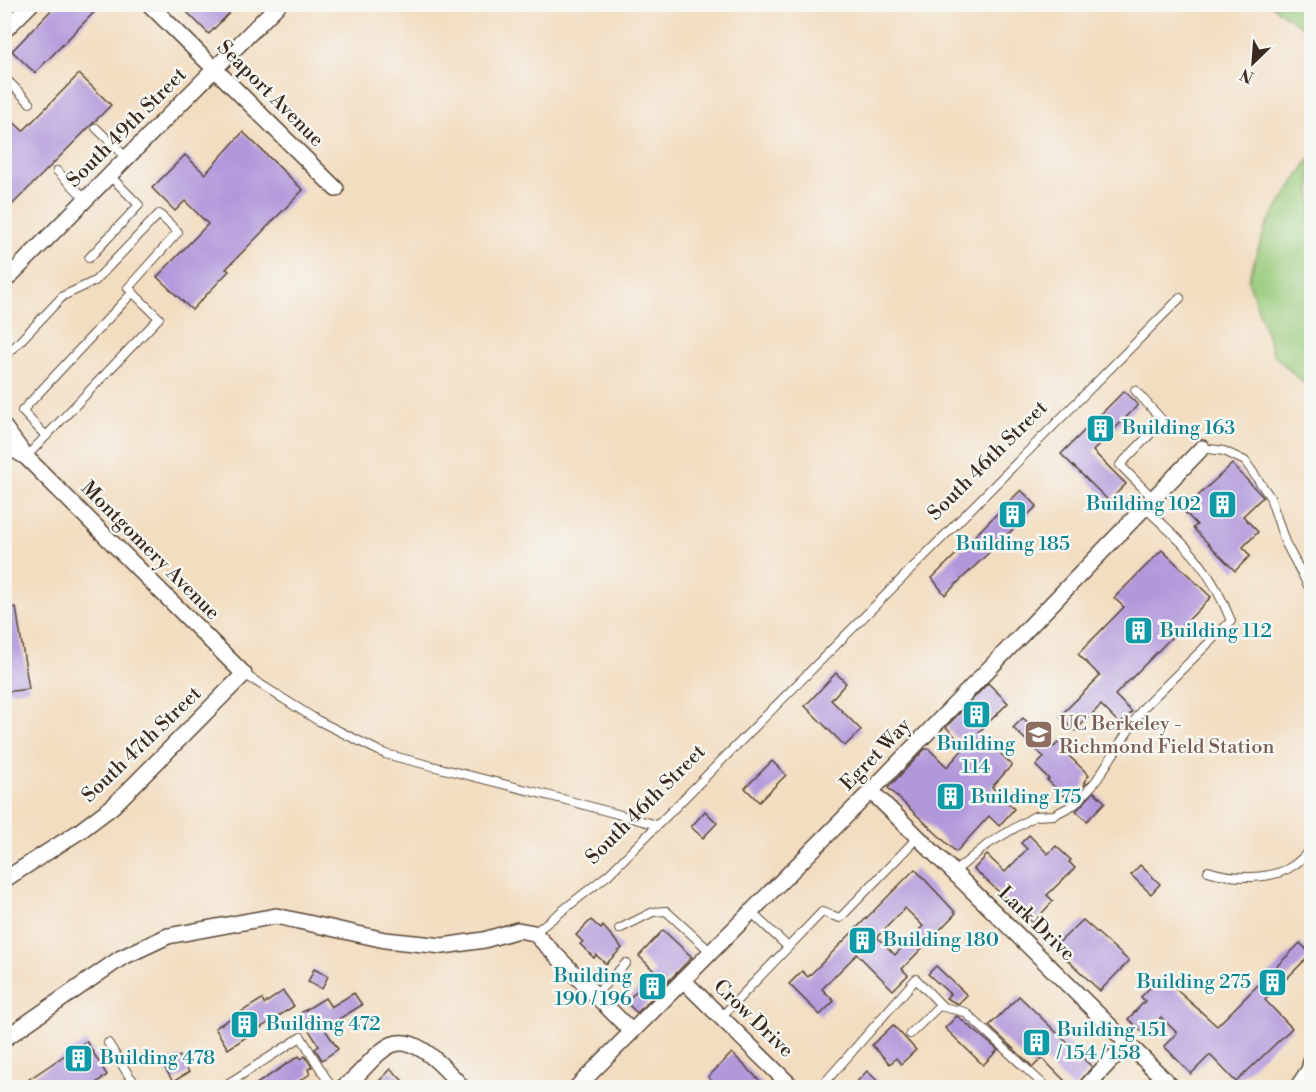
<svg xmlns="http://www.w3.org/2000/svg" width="1316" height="1092" viewBox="0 0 1316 1092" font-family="'Libre Bodoni',serif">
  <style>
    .green { fill: #99cb7b; stroke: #6a7a4c; stroke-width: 1.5 }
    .building { fill: #b198db; fill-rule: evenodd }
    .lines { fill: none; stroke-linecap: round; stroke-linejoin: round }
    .service-casing { stroke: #564536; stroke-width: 10 }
    .minor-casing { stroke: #564536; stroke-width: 18 }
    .service { stroke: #fff; stroke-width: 8 }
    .minor { stroke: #fff; stroke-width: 15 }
    .labels { text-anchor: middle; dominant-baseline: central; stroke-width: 5; stroke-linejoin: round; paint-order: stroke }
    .street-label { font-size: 20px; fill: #3b2a1e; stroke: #f6f6f2 }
    .culture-label { font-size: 20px; fill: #0d838f; stroke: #f6f6f2; text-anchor: start }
    .education-label { font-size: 20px; fill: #785e54; stroke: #f6f6f2; text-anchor: start }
  </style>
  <rect width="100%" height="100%" fill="#f6f6f2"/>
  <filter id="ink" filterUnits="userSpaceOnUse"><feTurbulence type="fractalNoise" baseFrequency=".0167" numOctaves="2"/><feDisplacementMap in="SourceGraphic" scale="12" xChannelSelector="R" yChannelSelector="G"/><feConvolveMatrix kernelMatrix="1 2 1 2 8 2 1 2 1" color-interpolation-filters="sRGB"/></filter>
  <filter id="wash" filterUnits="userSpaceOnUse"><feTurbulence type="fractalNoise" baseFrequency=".008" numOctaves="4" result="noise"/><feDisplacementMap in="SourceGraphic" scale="24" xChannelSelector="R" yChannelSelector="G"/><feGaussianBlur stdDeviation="1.35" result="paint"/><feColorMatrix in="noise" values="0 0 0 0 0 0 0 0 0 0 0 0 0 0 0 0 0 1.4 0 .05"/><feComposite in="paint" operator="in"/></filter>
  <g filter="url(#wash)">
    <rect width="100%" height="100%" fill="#f2ddc0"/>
    <g class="green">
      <path d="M 1271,5 L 1311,5 L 1311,33 Z"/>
      <path d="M 1311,157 L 1312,390 L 1311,390 L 1274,355 L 1248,280 L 1266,226 Z"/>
    </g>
    <g id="blocks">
      <g class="building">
        <path d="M 57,4 L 102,4 L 35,73 L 12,51 Z"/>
        <path d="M 179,4 L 238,4 L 209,34 Z"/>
        <path d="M 79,74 L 111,105 L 4,213 L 4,113 L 23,131 Z"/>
        <path d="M 243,132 L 303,190 L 226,269 L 229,271 L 192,310 L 157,277 L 208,224 L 185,201 L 175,211 L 152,188 L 185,155 L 205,174 Z"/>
        <path d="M 1124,391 L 1138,405 L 1093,451 L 1126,484 L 1109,501 L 1061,454 Z"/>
        <path d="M 1232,464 L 1263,497 L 1243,516 L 1258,532 L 1243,547 L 1250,556 L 1235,571 L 1193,528 L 1197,525 L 1183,510 Z"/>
        <path d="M 1021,490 L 1037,506 L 945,595 L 932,578 Z"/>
        <path d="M 1162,550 L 1211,597 L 1115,695 L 1132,712 L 1120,724 L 1101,705 L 1075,731 L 1060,716 L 1100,676 L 1078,654 L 1124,607 L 1114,598 Z"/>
        <path d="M 16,607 L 29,689 L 4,692 L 4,609 Z"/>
        <path d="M 836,673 L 846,683 L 831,700 L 861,730 L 845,746 L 805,706 Z"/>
        <path d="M 988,683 L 1008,703 L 979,732 L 1012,765 L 992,787 L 1014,809 L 999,826 L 989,816 L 956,852 L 888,788 L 925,749 L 929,749 L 947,767 L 965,747 L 946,727 Z"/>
        <path d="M 1023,718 L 1054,747 L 1062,739 L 1072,748 L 1068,755 L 1089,775 L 1084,782 L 1086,783 L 1071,799 L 1069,800 L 1047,780 L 1049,779 L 1036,766 L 1044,757 L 1013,728 Z"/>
        <path d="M 772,761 L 786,775 L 759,802 L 745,788 Z"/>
        <path d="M 1094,792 L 1105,802 L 1087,821 L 1076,811 Z"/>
        <path d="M 705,811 L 717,823 L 703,838 L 691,827 Z"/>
        <path d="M 1029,835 L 1048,854 L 1056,846 L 1071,860 L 1069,862 L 1075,868 L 1047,895 L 1053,901 L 1033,923 L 974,869 L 987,855 L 1005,872 L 1027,849 L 1021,843 Z"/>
        <path d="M 1140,865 L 1160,884 L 1151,894 L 1131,875 Z"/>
        <path d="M 915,869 L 956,913 L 902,969 L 908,975 L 893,990 L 857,954 L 822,989 L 834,1001 L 820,1015 L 789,984 L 802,971 L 808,977 ZM 905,908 L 923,926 L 895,955 L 877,937 Z"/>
        <path d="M 591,920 L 601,929 L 603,926 L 622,948 L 606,964 L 596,955 L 594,958 L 580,944 L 583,942 L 576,935 Z"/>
        <path d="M 1083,920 L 1129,961 L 1100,991 L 1054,947 Z"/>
        <path d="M 663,930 L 692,957 L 637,1013 L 626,1002 L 655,972 L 639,956 Z"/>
        <path d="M 1300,943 L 1311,954 L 1265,1000 L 1292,1028 L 1236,1082 L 1210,1055 L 1191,1074 L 1164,1046 L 1177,1033 L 1161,1017 L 1145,1034 L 1128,1019 L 1145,1001 L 1141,997 L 1161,976 L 1217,1026 Z"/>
        <path d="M 936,966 L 967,995 L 958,1004 L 946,998 L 950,994 L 928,974 Z"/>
        <path d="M 314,969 L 328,976 L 322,989 L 308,982 Z"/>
        <path d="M 283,991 L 294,1006 L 228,1049 L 215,1028 L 262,999 L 264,1004 Z"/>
        <path d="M 354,993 L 362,1005 L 324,1028 L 338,1049 L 322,1060 L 315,1049 L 319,1046 L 299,1014 L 325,998 L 331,1007 Z"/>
        <path d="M 1019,996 L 1092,1067 L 1075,1088 L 1072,1088 L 1042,1058 L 1033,1067 L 989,1026 Z"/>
        <path d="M 957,1016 L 998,1050 L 983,1065 L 945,1028 Z"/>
        <path d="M 893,1025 L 916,1050 L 901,1064 L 896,1058 L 890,1064 L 872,1045 Z"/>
        <path d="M 86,1041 L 107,1075 L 89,1088 L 16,1088 Z"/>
        <path d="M 732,1053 L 767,1088 L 718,1088 L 708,1077 Z"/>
        <path d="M 180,1056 L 189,1072 L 173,1082 L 164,1066 Z"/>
        <path d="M 299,1056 L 301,1059 L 305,1056 L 312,1067 L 308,1069 L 310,1074 L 289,1088 L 250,1088 Z"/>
        <path d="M 391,1069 L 410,1088 L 372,1088 Z"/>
        <path d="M 867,1071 L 885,1088 L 851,1088 Z"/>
      </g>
    </g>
  </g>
  <g filter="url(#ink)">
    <use href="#blocks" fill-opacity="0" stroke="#564536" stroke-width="1.5"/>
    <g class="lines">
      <defs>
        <g id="service">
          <path d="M 4,77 L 30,103"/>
          <path d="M 96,128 L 127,158"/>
          <path d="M 57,171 L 86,199"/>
          <path d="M 89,258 L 139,205 L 110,176"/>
          <path d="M 4,358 L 63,296 L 95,281 L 159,214 L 178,232 L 128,288 L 159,318 L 26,457"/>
          <path d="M 1135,390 L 1163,421 L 1120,465 L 1153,498"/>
          <path d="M 46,436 L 22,411 L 133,292"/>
          <path d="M 1202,448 L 1224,451 L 1245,461 L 1270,497 L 1285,542 L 1312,593"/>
          <path d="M 244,674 L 317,720 L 385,754 L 570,801 L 657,825"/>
          <path d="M 1208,871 C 1232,879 1272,881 1294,865 C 1301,860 1306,854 1312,849"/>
          <path d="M 954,872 L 988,844 L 1035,816 L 1054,815 L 1075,804 L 1096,781 L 1143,708 L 1231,621 C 1209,565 1187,546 1144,507"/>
          <path d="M 751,912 L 788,947"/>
          <path d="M 619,929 L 653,912 L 666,911 L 711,952"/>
          <path d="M 534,933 L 609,874 L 1180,298"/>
          <path d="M 595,995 L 626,963"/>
          <path d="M 721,1017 L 822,912 L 840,918 L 918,837"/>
          <path d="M 910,1034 L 939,1006 L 965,1012 L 1047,1088"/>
          <path d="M 108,1043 L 137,1088"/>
          <path d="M 119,1088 L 132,1079"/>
          <path d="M 221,1088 L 301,1037 L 332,1088"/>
          <path d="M 820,1088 L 916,979 L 942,1006"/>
        </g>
        <g id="minor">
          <path d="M 149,4 L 336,189"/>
          <path d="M 4,31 L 31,4"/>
          <path d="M 4,282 L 279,4"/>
          <path d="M 4,427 L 26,457 L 4,444"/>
          <path d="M 871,791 L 1173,1088"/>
          <path d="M 4,880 L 80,831 L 113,806 L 244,674 L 26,457"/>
          <path d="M 683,980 L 793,1088"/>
          <path d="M 4,1039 L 121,958 L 168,936 L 276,916 L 385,940 L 443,946 L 484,940 L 518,930 L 534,933 L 631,1031"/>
          <path d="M 342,1088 C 358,1078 368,1061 383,1050 C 412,1026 445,1069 463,1088"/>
          <path d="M 576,1088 L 871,791 L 1202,448"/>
          <path d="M 1085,1088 L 1127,1043"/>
          <path d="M 1297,1088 L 1309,1070 L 1312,1058"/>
        </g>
      </defs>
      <use href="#service" class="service-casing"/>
      <use href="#minor" class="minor-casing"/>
      <use href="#service" class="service"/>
      <use href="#minor" class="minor"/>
    </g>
  </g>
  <defs>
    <symbol id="building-square" viewBox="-11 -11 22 22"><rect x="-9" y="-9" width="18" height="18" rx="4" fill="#0f9aa8" stroke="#f6f6f2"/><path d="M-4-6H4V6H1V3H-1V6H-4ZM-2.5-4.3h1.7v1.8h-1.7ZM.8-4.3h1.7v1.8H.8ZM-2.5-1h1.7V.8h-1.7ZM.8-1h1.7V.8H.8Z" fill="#fff"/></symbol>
    <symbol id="university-square" viewBox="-11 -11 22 22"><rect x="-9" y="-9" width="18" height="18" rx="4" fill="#8d6e63" stroke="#f6f6f2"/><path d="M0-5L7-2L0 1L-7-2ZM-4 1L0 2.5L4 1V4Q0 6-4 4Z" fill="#fff"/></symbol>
  </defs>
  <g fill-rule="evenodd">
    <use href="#building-square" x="1084" y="412" width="33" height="33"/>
    <use href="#building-square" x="1206" y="488" width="33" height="33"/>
    <use href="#building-square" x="996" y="498" width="33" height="33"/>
    <use href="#building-square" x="1122" y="614" width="33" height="33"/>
    <use href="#building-square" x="960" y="698" width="33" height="33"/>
    <use href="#university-square" x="1022" y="718" width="33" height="33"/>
    <use href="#building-square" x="934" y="780" width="33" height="33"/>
    <use href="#building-square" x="846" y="924" width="33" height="33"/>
    <use href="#building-square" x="1256" y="966" width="33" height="33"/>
    <use href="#building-square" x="636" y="970" width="33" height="33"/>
    <use href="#building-square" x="228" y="1008" width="33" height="33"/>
    <use href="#building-square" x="1020" y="1026" width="33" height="33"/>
    <use href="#building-square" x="62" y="1042" width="33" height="33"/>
  </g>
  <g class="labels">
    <g class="street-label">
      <text transform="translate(270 94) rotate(45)">Seaport Avenue</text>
      <text transform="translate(127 128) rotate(-45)">South 49th Street</text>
      <text transform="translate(988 461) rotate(-45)">South 46th Street</text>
      <text transform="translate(150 551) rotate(45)">Montgomery Avenue</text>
      <text transform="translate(142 745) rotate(-44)">South 47th Street</text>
      <text transform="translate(876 755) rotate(-46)">Egret Way</text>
      <text transform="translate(646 805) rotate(-45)">South 46th Street</text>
      <text transform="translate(1036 924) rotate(44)">Lark Drive</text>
      <text transform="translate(753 1019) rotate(44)">Crow Drive</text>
    </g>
    <g class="culture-label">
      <text x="1122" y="428">Building 163</text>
      <text x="1201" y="504" text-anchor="end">Building 102</text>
      <text x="1013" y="544" text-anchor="middle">Building 185</text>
      <text x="1160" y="631">Building 112</text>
      <text x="976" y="744" text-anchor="middle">Building<tspan x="976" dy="23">114</tspan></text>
      <text x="971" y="797">Building 175</text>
      <text x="883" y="940">Building 180</text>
      <text x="632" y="976" text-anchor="end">Building<tspan x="632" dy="23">190 / 196</tspan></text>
      <text x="1251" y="982" text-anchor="end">Building 275</text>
      <text x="266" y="1024">Building 472</text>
      <text x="1057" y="1030">Building 151<tspan x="1057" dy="23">/ 154 / 158</tspan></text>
      <text x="100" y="1058">Building 478</text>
    </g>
    <g class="education-label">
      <text x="1059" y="724">UC Berkeley -<tspan x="1059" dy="23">Richmond Field Station</tspan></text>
    </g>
  </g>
  <rect width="1316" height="1092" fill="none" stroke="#f6f6f2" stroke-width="24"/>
  <g transform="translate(1253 63) rotate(205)" stroke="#f6f6f2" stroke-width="4.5" paint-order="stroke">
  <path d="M0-4.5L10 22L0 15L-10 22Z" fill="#3b2a1e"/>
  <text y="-9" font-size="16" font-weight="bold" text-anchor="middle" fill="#3b2a1e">N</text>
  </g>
</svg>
